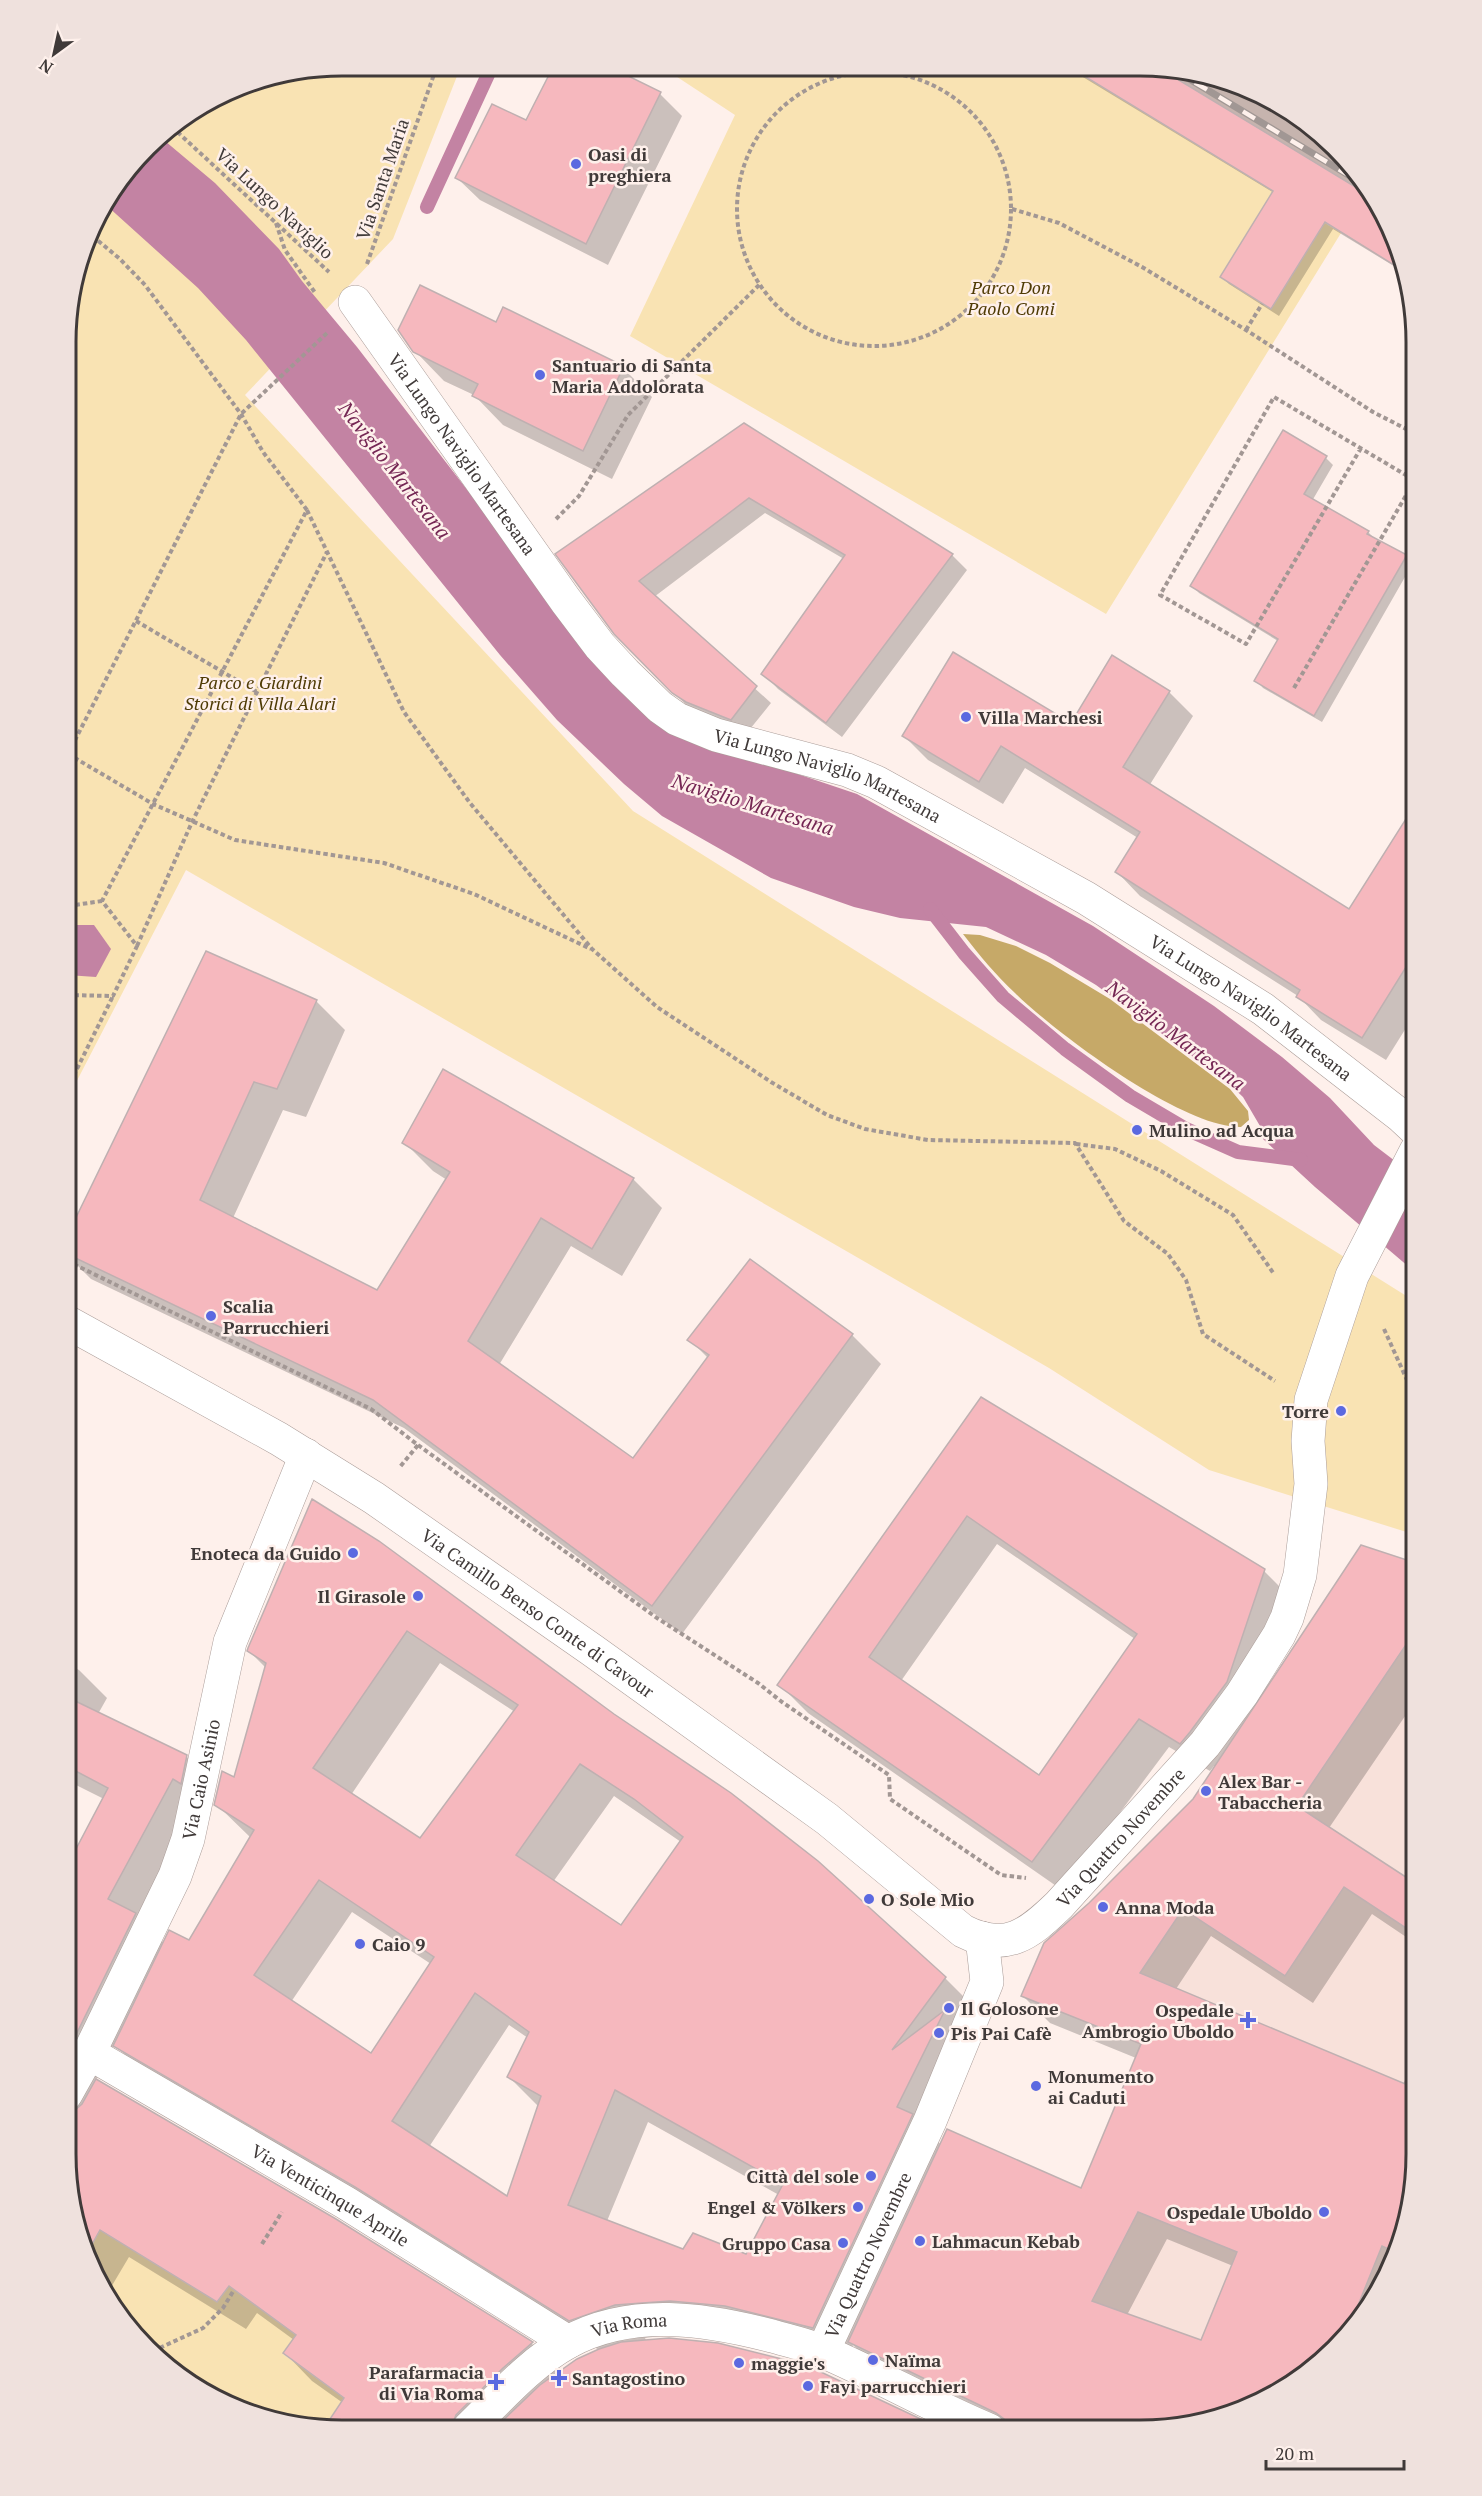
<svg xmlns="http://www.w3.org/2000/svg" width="1482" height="2496" viewBox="0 0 1482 2496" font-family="'PT Serif',serif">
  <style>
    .built { fill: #f8e1da }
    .green { fill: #f9e3b3 }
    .forest { fill: #c6a968 }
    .water { fill: #c383a3 }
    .shadow { fill: #0003; fill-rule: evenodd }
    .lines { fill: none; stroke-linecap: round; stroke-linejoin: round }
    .stream { stroke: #c383a3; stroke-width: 14 }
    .building { fill: #f6b8be; stroke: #bfb0b1; stroke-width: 1.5; fill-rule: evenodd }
    .minor-casing { stroke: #ab9d99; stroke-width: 34 }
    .path { stroke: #a29794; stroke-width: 4; stroke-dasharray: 4.5 3; stroke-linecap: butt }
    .minor { stroke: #fff; stroke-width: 33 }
    .rail-casing { stroke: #a19794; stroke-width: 7 }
    .rail { stroke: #fef0eb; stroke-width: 4.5; stroke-dasharray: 14; stroke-linecap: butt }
    .poi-dot { fill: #5b69e0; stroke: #fef0eb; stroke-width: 2 }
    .labels { text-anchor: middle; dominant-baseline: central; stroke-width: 5; stroke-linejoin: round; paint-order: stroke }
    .poi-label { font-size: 18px; font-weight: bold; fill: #403a39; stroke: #fef0eb; text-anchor: start }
    .street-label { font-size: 18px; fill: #403a39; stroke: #fef0eb }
    .park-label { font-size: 18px; font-style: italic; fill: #4f3b04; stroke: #fef0eb }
    .water-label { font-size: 20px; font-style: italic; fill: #752754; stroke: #fef0eb }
    .rim { fill: none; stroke: #403a39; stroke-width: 3 }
  </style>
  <rect width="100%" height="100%" fill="#fef0eb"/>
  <g class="built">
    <path d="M 1071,68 L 1176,68 L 1246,87 L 1308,123 L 1359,174 L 1395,237 L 1402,270 Z"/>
    <path d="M 1416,1630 L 1415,2172 L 1395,2259 L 1359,2322 L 1308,2373 L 1245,2409 L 1140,2430 L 1042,2430 L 1054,2383 L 1101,2283 L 1080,2188 L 1140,2044 L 1021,1996 L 1047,1934 L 1140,1972 L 1183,1909 L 1297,1806 Z"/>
  </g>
  <g class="green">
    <path d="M 342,66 L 461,66 L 393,239 L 245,395 L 633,811 L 1416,1302 L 1416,1535 L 1209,1470 L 1049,1368 L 186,870 L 67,1100 L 68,307 L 95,220 L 160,135 L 237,87 Z"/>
    <path d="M 662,67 L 1071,68 L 1341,233 L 1106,614 L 630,336 L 735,115 Z"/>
    <path d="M 160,2128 L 217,2302 L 229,2286 L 296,2335 L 283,2354 L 344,2398 L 324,2428 C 252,2428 167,2378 124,2322 C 109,2304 99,2280 87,2259 L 86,2255 Z"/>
  </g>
  <path class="forest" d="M 963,934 L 980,935 L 1016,946 L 1050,963 L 1110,999 L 1230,1089 L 1248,1111 L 1249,1120 L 1241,1127 C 1183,1128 1057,1034 1015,993 C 996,975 979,955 963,934 Z"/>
  <g class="water">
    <path d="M 159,136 L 215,183 L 279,249 L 302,281 L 357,347 L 600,662 L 762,762 L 857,794 L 1093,926 L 1214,1006 L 1282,1057 L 1330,1098 L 1374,1145 L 1416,1177 L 1416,1273 L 1315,1187 L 1263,1139 L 1260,1126 L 1243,1097 L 1227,1082 L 1096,985 L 1046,955 L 986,927 L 900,918 L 854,907 L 771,878 L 662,816 L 624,784 L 557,720 L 500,655 L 246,340 L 198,288 L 106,205 Z"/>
    <path d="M 71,925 L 94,925 L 111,949 L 96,977 L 67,975 L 68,929 Z"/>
  </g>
  <g class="shadow">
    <path d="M 555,67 L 606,67 L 660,94 L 682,116 L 608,265 L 480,200 L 457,178 L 527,122 Z"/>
    <path d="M 1068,68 L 1176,68 L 1246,87 L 1308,123 L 1359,174 L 1395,237 L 1402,271 L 1333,229 L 1279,316 L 1229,284 L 1222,277 L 1274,193 Z"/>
    <path d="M 504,309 L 623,368 L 652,397 L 612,479 L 503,425 L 474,395 L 444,381 L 415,351 L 497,324 Z"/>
    <path d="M 744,425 L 952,555 L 967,570 L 842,737 L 778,689 L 763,673 L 844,559 L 765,513 L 654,597 L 771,703 L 746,734 L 689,708 L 616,633 L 558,554 Z"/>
    <path d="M 1326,458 L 1333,465 L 1312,501 L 1368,532 L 1376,540 L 1406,556 L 1413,563 L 1322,722 L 1263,688 L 1256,680 L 1278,641 L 1199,593 L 1192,585 Z"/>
    <path d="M 1169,692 L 1193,716 L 1149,786 L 1350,911 L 1416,806 L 1416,1012 L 1386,1060 L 1321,1020 L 1298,996 L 1140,896 L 1117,872 L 1138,838 L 1025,768 L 1003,804 L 928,760 L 904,736 L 1071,725 Z"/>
    <path d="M 316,1001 L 345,1030 L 306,1117 L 283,1110 L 233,1218 L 378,1292 L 447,1180 L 433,1171 L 404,1142 L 633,1179 L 662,1208 L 622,1276 L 571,1246 L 499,1365 L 633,1460 L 709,1359 L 689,1339 L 852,1335 L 881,1364 L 682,1634 L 404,1428 L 91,1279 L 67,1255 L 67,1240 Z"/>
    <path d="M 981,1399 L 1264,1571 L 1293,1600 L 1260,1699 L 1416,1565 L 1416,1700 L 1329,1828 L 1415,1885 L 1415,1943 L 1372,1914 L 1313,2003 L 1211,1936 L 1176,1989 L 1403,2084 L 1415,2061 L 1415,2172 L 1395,2259 L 1359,2322 L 1308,2373 L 1245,2409 L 1140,2430 L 1003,2430 L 878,2370 L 853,2345 L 846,2360 L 676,2334 L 645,2338 L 646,2340 L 816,2371 L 940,2429 L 708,2429 L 735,2384 L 687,2429 L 325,2428 L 343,2403 L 312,2381 L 285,2353 L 294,2340 L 257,2313 L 246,2329 L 129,2257 L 107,2294 L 87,2259 L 66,2154 L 66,1860 L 71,1862 L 104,1799 L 66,1780 L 67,1664 L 79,1670 L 107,1698 L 98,1714 L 186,1756 L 214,1784 L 140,1919 L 165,1944 L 190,1942 L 251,1838 L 216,1804 L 235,1779 L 266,1668 L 249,1651 L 312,1501 L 945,1978 L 978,2011 L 932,2135 L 941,2145 L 1081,2190 L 1136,2058 L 1050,2023 L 1022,1995 L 1091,1904 L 1194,1800 L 1216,1768 L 1214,1766 L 1210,1771 L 1169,1747 L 1062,1890 L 808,1713 L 779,1684 ZM 997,1544 L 1135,1639 L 1040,1777 L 901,1681 ZM 440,1663 L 515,1712 L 420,1840 L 351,1795 ZM 614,1796 L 681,1842 L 621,1927 L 553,1882 ZM 352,1912 L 431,1964 L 372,2055 L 291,2002 ZM 509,2025 L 528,2038 L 508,2076 L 539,2107 L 508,2198 L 429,2147 ZM 114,2044 L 148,2078 L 390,2219 L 599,2350 L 560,2371 L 532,2344 L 336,2220 L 96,2080 ZM 648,2122 L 779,2195 L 747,2256 L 684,2251 L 607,2221 ZM 1167,2239 L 1233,2266 L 1202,2342 L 1127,2315 Z"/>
  </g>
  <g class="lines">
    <g class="stream">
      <path d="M 427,207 L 492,66"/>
      <path d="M 930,909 L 964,953 L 1003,997 L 1065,1049 L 1130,1096 L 1186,1129 L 1238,1152 L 1301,1160"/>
    </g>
  </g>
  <g class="building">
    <path d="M 553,67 L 610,67 L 661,92 L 586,244 L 455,178 L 492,104 L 526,120 Z"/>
    <path d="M 1071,68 L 1159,68 L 1372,197 L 1395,237 L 1402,270 L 1325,222 L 1271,309 L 1220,277 L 1273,191 Z"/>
    <path d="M 420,285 L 496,322 L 503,307 L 624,366 L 583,451 L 472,396 L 478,384 L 413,352 L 398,330 Z"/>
    <path d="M 744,423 L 953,554 L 826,723 L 761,674 L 845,555 L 749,498 L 639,581 L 757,686 L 731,720 L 686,702 L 672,693 L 614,634 L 555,554 Z"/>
    <path d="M 1283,430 L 1327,456 L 1304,494 L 1369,531 L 1367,534 L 1407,555 L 1314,716 L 1254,681 L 1278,639 L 1190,586 Z"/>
    <path d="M 953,652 L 1071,723 L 1112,655 L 1170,691 L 1123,767 L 1349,909 L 1416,803 L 1416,951 L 1362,1038 L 1296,997 L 1300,990 L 1115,872 L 1140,832 L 1001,746 L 979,782 L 902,736 Z"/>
    <path d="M 206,951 L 317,1000 L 277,1089 L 254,1082 L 200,1200 L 377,1290 L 450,1172 L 402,1143 L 443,1069 L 634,1178 L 592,1249 L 541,1218 L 468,1341 L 633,1458 L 709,1355 L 687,1340 L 750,1259 L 853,1334 L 652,1606 L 373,1400 L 67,1254 L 67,1236 Z"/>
    <path d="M 981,1397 L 1265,1569 L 1227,1682 L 1190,1732 L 1180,1744 L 1139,1719 L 1032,1862 L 777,1685 ZM 967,1516 L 1137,1634 L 1039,1775 L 869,1657 Z"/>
    <path d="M 312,1499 L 379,1541 L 614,1714 L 731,1793 L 818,1861 L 946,1977 L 892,2050 L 945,2010 L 897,2107 L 913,2114 L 813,2328 L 725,2306 L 670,2301 L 615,2305 L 569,2321 L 355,2187 L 113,2046 L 169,1930 L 189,1940 L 254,1830 L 214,1805 L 222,1771 L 234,1777 L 266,1663 L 247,1651 L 248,1648 ZM 407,1631 L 518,1705 L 420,1838 L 313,1768 ZM 580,1764 L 634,1799 L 683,1837 L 621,1925 L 516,1855 ZM 319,1880 L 434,1957 L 371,2053 L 254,1975 ZM 475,1993 L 529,2032 L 507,2077 L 541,2096 L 507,2196 L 392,2121 ZM 615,2090 L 783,2184 L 746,2254 L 693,2233 L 683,2249 L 568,2205 Z"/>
    <path d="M 1361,1545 L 1416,1563 L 1416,1630 L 1297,1806 L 1415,1883 L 1415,1934 L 1344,1887 L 1285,1976 L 1183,1909 L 1140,1973 L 1415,2088 L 1415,2172 L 1397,2253 L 1382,2246 L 1346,2335 L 1308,2373 L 1245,2409 L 1140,2430 L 1007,2430 L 1004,2419 L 996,2413 L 848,2342 L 947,2129 L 1081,2188 L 1141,2044 L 1021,1996 L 1044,1943 L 1089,1903 L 1193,1799 ZM 1138,2212 L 1237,2252 L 1201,2340 L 1092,2301 Z"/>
    <path d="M 67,1697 L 187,1755 L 181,1784 L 173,1779 L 108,1899 L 136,1913 L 66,2055 L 66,1868 L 108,1788 L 66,1766 Z"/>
    <path d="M 96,2079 L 336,2219 L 533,2342 L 503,2368 L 456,2415 L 451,2428 L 324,2428 L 344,2398 L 283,2353 L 296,2335 L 229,2286 L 217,2302 L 100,2230 L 86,2255 L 66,2154 L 66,2113 L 75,2110 L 82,2104 Z"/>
    <path d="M 669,2338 L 718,2343 L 806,2365 L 942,2429 L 495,2428 L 540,2385 L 577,2359 L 599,2349 L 621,2342 Z"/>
  </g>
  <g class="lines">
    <defs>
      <g id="minor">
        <path id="s1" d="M 355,302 L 566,601 L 600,646 L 625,673 L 660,707 L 677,719 L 716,735 L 847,770 L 876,782 L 1086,898 L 1263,1009 L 1401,1116 L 1416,1130"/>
        <path id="s2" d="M 67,1322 L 279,1439 L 374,1498 L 592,1650 L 827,1819 L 963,1931 C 1006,1953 1029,1934 1059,1905 L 1205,1744 L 1242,1694 L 1279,1635 L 1287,1618 L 1300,1575 L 1311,1484 L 1308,1441 L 1311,1400 L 1352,1276 L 1416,1151"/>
        <path id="s3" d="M 89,2053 L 346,2203 L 568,2342"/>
        <path id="s4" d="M 66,2094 L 89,2053 L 175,1876 L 188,1839 L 230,1642 L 306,1455"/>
        <path id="s5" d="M 823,2351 L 930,2121 L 987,1982 L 982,1938"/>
        <path id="s6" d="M 469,2428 C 500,2398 530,2363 568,2342 C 632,2307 706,2319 772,2336 C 789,2341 808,2345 824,2352 C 880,2376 933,2407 989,2430"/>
      </g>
    </defs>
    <use href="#minor" class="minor-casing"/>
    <g class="path">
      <circle cx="874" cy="209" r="137"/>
      <path d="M 172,127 L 329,272"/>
      <path d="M 1012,209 L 1059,223 L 1142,267 L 1246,330 L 1373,412 L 1416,434"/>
      <path d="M 276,223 L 285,250 L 316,294"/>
      <path d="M 367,264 L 437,66"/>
      <path d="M 1246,330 L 1262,304"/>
      <path d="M 1361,448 L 1246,644 L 1160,595 L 1274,397 L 1416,481"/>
      <path d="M 307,510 L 404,712 L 470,803 L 592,949 L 657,1007 L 771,1082 L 827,1115 L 865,1129 L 928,1140 L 1075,1143 L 1124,1221 L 1168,1254 L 1186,1280 L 1203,1334 L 1275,1381"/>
      <path d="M 556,519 L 579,496 L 628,415 L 760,284"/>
      <path d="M 136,621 L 257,692"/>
      <path d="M 1294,688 L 1415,480"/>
      <path d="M 68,754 L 153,804 L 235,840 L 384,863 L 474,894 L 591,949"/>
      <path d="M 68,754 L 241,414 L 327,333"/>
      <path d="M 68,906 L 102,901"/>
      <path d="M 137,946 L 192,822 L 327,552"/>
      <path d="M 67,995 L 113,996 L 137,946 L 102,901 L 307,510 L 263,452 L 241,414 L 145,285 L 120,259 L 90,234"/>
      <path d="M 67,1089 L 113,996"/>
      <path d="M 1076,1144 L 1115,1149 L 1161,1171 L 1233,1215 L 1274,1274"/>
      <path d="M 67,1261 L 371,1409 L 418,1445 L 399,1468"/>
      <path d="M 1384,1329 L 1416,1400"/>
      <path d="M 418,1445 L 657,1618 L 758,1683 L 782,1702 L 889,1775 L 890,1799 L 1001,1875 L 1026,1878"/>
      <path d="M 262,2244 L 282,2212"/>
      <path d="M 153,2351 L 203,2328 L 223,2308 L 234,2290"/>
    </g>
    <use href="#minor" class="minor"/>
    <defs>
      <path id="rail" d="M 1171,68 L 1365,185"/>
    </defs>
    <use href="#rail" class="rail-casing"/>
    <use href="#rail" class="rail"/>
  </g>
  <g class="poi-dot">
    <circle cx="576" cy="164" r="6"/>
    <circle cx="540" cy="375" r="6"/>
    <circle cx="966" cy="717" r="6"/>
    <circle cx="1137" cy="1130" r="6"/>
    <circle cx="211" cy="1316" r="6"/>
    <circle cx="1341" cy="1411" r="6"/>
    <circle cx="353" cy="1553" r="6"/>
    <circle cx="418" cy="1596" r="6"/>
    <circle cx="1206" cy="1791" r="6"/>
    <circle cx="869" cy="1899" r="6"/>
    <circle cx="1103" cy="1907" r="6"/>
    <circle cx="360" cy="1944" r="6"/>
    <circle cx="949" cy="2008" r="6"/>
    <path d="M1245 2011h6v6h6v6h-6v6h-6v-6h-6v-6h6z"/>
    <circle cx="939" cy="2033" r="6"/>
    <circle cx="1036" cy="2086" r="6"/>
    <circle cx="871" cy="2176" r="6"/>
    <circle cx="858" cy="2207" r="6"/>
    <circle cx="1324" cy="2212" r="6"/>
    <circle cx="920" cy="2241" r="6"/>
    <circle cx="843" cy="2243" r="6"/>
    <circle cx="873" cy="2360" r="6"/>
    <circle cx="739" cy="2363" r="6"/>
    <path d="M556 2369h6v6h6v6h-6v6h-6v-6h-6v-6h6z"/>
    <path d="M493 2373h6v6h6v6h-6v6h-6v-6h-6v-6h6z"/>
    <circle cx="808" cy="2386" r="6"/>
  </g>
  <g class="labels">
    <g class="poi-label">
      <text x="588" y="154">Oasi di<tspan x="588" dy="21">preghiera</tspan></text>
      <text x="552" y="365">Santuario di Santa<tspan x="552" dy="21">Maria Addolorata</tspan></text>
      <text x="978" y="717">Villa Marchesi</text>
      <text x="1149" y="1130">Mulino ad Acqua</text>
      <text x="223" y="1306">Scalia<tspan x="223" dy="21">Parrucchieri</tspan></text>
      <text x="1329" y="1411" text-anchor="end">Torre</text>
      <text x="341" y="1553" text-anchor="end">Enoteca da Guido</text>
      <text x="406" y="1596" text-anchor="end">Il Girasole</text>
      <text x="1218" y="1781">Alex Bar -<tspan x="1218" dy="21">Tabaccheria</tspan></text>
      <text x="881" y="1899">O Sole Mio</text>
      <text x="1115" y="1907">Anna Moda</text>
      <text x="372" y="1944">Caio 9</text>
      <text x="961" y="2008">Il Golosone</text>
      <text x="1234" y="2010" text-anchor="end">Ospedale<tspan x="1234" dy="21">Ambrogio Uboldo</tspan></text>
      <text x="951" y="2033">Pis Pai Cafè</text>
      <text x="1048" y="2076">Monumento<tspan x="1048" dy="21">ai Caduti</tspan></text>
      <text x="859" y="2176" text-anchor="end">Città del sole</text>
      <text x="846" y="2207" text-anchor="end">Engel &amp; Völkers</text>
      <text x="1312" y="2212" text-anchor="end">Ospedale Uboldo</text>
      <text x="932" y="2241">Lahmacun Kebab</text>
      <text x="831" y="2243" text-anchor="end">Gruppo Casa</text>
      <text x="885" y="2360">Naïma</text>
      <text x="751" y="2363">maggie's</text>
      <text x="484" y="2372" text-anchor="end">Parafarmacia<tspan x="484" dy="21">di Via Roma</tspan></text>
      <text x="572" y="2378">Santagostino</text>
      <text x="820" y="2386">Fayi parrucchieri</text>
    </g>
    <g class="street-label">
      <text transform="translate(382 179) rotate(-71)">Via Santa Maria</text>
      <text transform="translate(275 203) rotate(43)">Via Lungo Naviglio</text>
      <text stroke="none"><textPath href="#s1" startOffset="186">Via Lungo Naviglio Martesana</textPath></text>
      <text stroke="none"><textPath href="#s1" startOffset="690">Via Lungo Naviglio Martesana</textPath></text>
      <text stroke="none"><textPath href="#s1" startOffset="1176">Via Lungo Naviglio Martesana</textPath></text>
      <text stroke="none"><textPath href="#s2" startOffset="554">Via Camillo Benso Conte di Cavour</textPath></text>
      <text stroke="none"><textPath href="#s4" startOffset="344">Via Caio Asinio</textPath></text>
      <text stroke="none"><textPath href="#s2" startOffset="1286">Via Quattro Novembre</textPath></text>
      <text stroke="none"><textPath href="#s3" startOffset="280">Via Venticinque Aprile</textPath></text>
      <text stroke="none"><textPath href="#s5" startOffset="106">Via Quattro Novembre</textPath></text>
      <text stroke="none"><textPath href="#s6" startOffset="196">Via Roma</textPath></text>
    </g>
    <g class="park-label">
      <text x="1011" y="287">Parco Don<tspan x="1011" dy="21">Paolo Comi</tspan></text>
      <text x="260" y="682">Parco e Giardini<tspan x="260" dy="21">Storici di Villa Alari</tspan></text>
    </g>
    <g class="water-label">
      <text transform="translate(395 470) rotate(52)">Naviglio Martesana</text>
      <text transform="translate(753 804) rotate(17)">Naviglio Martesana</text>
      <text transform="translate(1176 1035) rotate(37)">Naviglio Martesana</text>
    </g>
  </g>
  <path d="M0 0H1482V2496H0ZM342 76H1140A266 266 0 0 1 1406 342V2154A266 266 0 0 1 1140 2420H342A266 266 0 0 1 76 2154V342A266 266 0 0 1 342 76Z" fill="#efe1dd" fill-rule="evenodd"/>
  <path class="rim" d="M342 76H1140A266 266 0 0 1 1406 342V2154A266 266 0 0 1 1140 2420H342A266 266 0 0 1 76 2154V342A266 266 0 0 1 342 76Z"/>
  <g transform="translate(54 54) rotate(213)" stroke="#fef0eb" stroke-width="4.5" paint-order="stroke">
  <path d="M0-4.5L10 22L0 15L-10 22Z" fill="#403a39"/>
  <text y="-9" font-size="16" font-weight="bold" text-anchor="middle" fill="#403a39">N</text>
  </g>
  <path d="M1266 2460v9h138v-9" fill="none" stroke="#403a39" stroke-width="3"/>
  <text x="1275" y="2460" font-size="18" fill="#403a39" stroke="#fef0eb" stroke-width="4.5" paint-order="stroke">20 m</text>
</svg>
